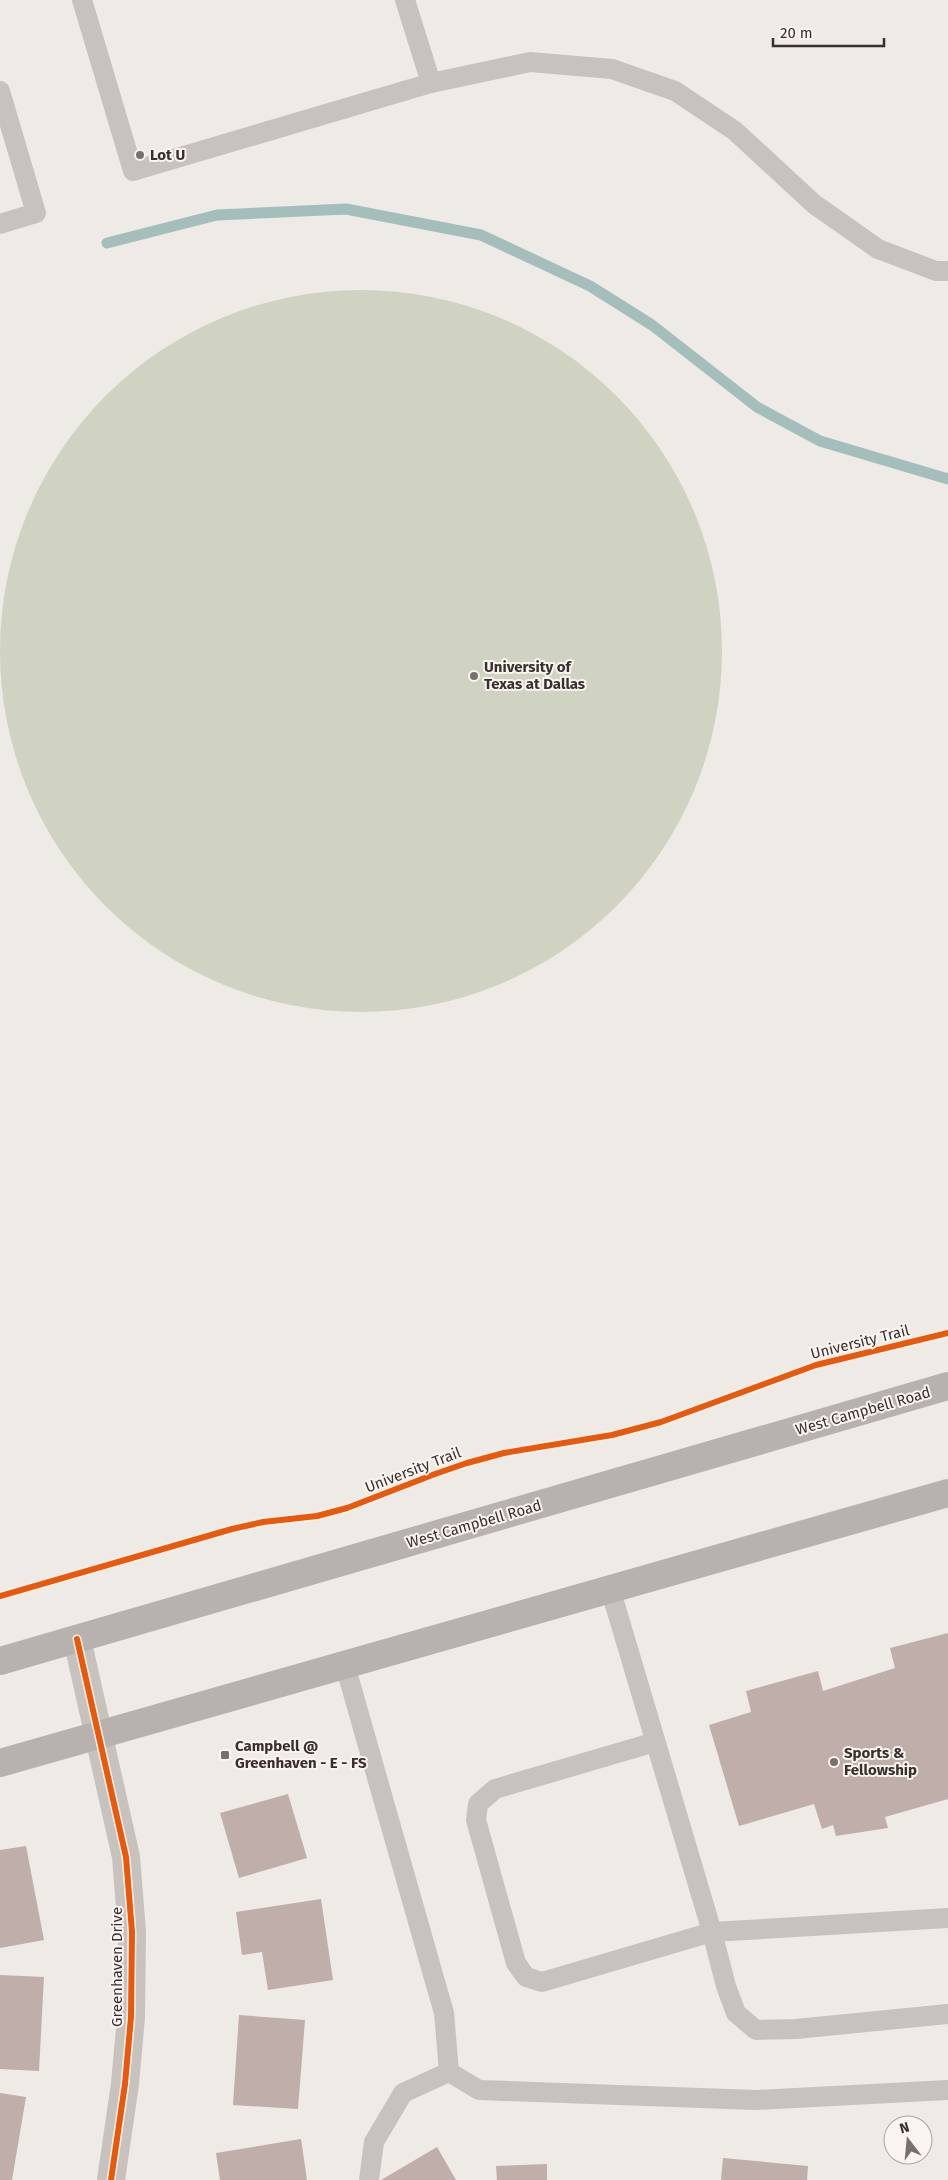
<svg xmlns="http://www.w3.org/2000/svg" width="948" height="2180" viewBox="0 0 948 2180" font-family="'Fira Sans',sans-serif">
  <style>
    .green { fill: #d1d3c2 }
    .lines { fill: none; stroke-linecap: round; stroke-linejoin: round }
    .stream { stroke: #a4bfbb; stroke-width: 11 }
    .building { fill: #c0aeaa }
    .service { stroke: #c8c2bf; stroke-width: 20 }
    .minor { stroke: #c8c2bf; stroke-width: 28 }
    .secondary { stroke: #b8b2af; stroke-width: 28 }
    .cycleway-casing { stroke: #f9f4f0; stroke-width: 9 }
    .cycleway { stroke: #e8590c; stroke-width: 6 }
    .poi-dot { fill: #78706e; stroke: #f9f4f0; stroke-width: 2 }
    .labels { text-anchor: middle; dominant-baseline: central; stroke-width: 4; stroke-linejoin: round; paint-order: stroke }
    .poi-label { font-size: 15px; font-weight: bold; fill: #392f2d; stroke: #f9f4f0; text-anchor: start }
    .street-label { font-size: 15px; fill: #392f2d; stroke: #f9f4f0 }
  </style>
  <rect width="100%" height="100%" fill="#eeeae6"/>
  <circle class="green" cx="361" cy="651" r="361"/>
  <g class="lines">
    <path class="stream" d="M 107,243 L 217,215 L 346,209 L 481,235 L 590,286 L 652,325 L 757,407 L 820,441 L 948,479"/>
  </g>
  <g class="building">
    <path d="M 948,1633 L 948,1799 L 885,1817 L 888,1828 L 836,1836 L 833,1825 L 822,1829 L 814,1804 L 739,1826 L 709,1725 L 751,1712 L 746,1691 L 818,1671 L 823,1691 L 895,1668 L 890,1648 Z"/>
    <path d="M 288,1794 L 307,1858 L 239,1878 L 220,1813 Z"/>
    <path d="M 26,1846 L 44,1940 L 0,1948 L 0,1850 Z"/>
    <path d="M 321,1899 L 333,1980 L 268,1990 L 262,1952 L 242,1955 L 236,1912 Z"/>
    <path d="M 0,1975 L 44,1977 L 39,2071 L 0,2069 Z"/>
    <path d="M 239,2015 L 305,2020 L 298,2109 L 233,2105 Z"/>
    <path d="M 0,2093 L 26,2097 L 12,2180 L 0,2180 Z"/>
    <path d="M 301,2139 L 307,2180 L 220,2180 L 216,2153 Z"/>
    <path d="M 437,2147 L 456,2180 L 381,2180 Z"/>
    <path d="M 723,2158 L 808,2166 L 807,2180 L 721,2180 Z"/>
    <path d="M 547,2164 L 547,2180 L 497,2180 L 496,2166 Z"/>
  </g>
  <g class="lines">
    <g class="service">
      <path d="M 82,0 L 133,171 L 431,83"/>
      <path d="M 405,0 L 431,83 L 530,62 L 612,69 L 675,91 L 735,131 L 814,204 L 878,249 L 936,271 L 948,271"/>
      <path d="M 0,91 L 36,213 L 0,224"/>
      <path d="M 610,1588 L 712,1932 L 542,1982 L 526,1977 L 516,1963 L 476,1820 L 478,1804 L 495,1789 L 655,1742"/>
      <path d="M 345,1665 L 444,2013 L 449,2072 L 479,2090 L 756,2100 L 948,2090"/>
      <path d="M 948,1918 L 712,1932 L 726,1986 L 736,2013 L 756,2030 L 796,2029 L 948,2014"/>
      <path d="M 369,2180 L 374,2142 L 403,2093 L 449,2072"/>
    </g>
    <path class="minor" d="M 77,1639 L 126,1857 L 132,1932 L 131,2017 L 125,2084 L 111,2180"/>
    <g class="secondary">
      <path d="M 0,1661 L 948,1386"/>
      <path d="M 0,1763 L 948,1493"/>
    </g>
    <defs>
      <g id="cycleway">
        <path d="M 0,1596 L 232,1529 L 263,1522 L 317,1516 L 347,1508 L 435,1474 L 467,1463 L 504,1453 L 612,1435 L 661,1422 L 816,1365 L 948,1333"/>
        <path d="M 77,1639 L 126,1857 L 132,1932 L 131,2017 L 125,2084 L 111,2180"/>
      </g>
    </defs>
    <use href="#cycleway" class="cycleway-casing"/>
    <use href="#cycleway" class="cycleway"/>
  </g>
  <g class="poi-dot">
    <circle cx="140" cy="155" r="5"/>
    <circle cx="474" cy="676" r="5"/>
    <rect x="220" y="1750" width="10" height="10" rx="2.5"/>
    <circle cx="834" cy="1762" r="5"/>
  </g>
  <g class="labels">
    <g class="poi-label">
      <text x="150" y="155">Lot U</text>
      <text x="484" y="667">University of<tspan x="484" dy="17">Texas at Dallas</tspan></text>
      <text x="235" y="1746">Campbell @<tspan x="235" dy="17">Greenhaven - E - FS</tspan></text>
      <text x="844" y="1753">Sports &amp;<tspan x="844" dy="17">Fellowship</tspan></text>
    </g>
    <g class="street-label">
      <text transform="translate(860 1342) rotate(-14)">University Trail</text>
      <text transform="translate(863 1411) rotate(-16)">West Campbell Road</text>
      <text transform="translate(413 1470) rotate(-21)">University Trail</text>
      <text transform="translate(474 1524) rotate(-16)">West Campbell Road</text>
      <text transform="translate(117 1967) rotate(-90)">Greenhaven Drive</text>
    </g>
  </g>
  <g transform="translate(908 2140) rotate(344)"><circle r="24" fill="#f9f4f0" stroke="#aca5a2"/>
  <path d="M0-4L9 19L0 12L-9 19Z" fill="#78706e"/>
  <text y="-8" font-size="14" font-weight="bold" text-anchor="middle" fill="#392f2d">N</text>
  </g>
  <path d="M773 38v8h111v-8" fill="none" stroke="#392f2d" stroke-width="2.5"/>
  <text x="780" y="38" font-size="15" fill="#392f2d" stroke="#f9f4f0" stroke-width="4" paint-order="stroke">20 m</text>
</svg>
